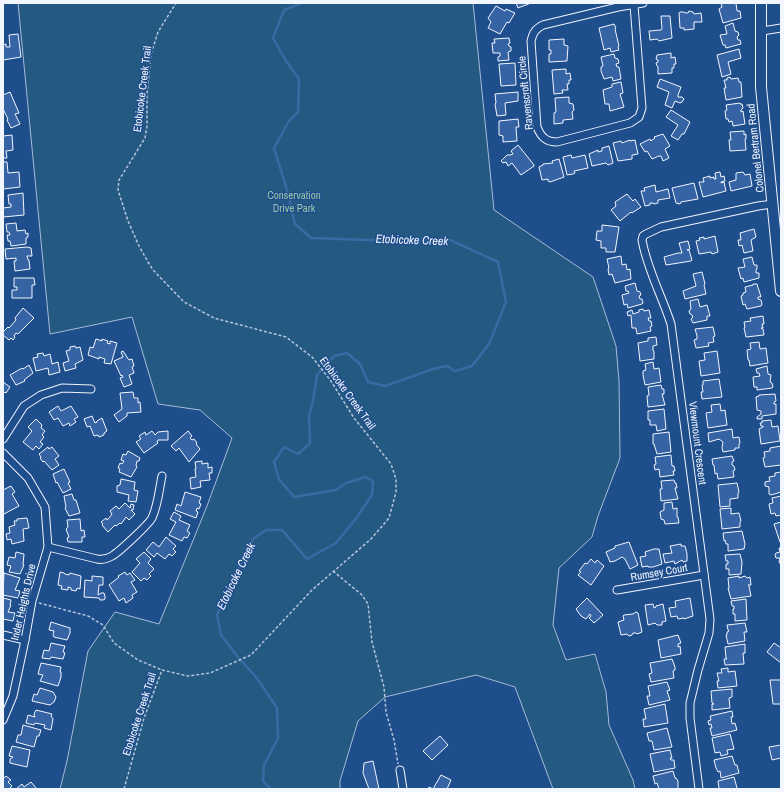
<svg xmlns="http://www.w3.org/2000/svg" width="784" height="792" viewBox="0 0 784 792" font-family="'Archivo Narrow',sans-serif">
  <style>
    .park { fill: #245a82; stroke: #a8bbd7 }
    .lines { fill: none; stroke-linecap: round; stroke-linejoin: round }
    .stream { stroke: #3b69a3; stroke-width: 2.5 }
    .building { fill: #3563a3; stroke: #f2f6ff }
    .street-casing { stroke: #f2f6ff; stroke-width: 9 }
    .secondary-casing { stroke: #f2f6ff; stroke-width: 12 }
    .path { stroke: #b3c4dc; stroke-width: 1.5; stroke-dasharray: 3 2; stroke-linecap: butt }
    .street { stroke: #1f4e8c; stroke-width: 7 }
    .secondary { stroke: #1f4e8c; stroke-width: 10 }
    .labels { text-anchor: middle; dominant-baseline: central; stroke-width: 3; stroke-linejoin: round; paint-order: stroke }
    .street-label { font-size: 11px; fill: #f2f6ff; stroke: #1f4e8c }
    .park-label { font-size: 11px; fill: #97c8a6; stroke: #1f4e8c }
    .water-label { font-size: 12px; font-style: italic; fill: #f2f6ff; stroke: #1f4e8c }
  </style>
  <rect width="100%" height="100%" fill="#1f4e8c"/>
  <path class="park" d="M 18,3 L 473,3 L 494,210 L 593,277 L 616,346 L 619,381 L 620,458 L 598,516 L 592,537 L 559,568 L 553,625 L 566,660 L 595,654 L 606,692 L 609,725 L 633,780 L 635,789 L 553,789 L 515,687 L 476,675 L 385,697 L 358,721 L 340,781 L 340,789 L 60,789 L 67,761 L 88,651 L 115,612 L 159,624 L 207,506 L 232,438 L 200,410 L 158,404 L 132,317 L 50,334 Z"/>
  <g class="lines">
    <path class="stream" d="M 271,789 L 263,781 L 264,765 L 278,738 L 277,708 L 256,677 L 237,656 L 221,635 L 217,615 L 253,539 L 266,530 L 282,530 L 307,559 L 336,543 L 357,517 L 372,495 L 373,481 L 365,477 L 346,483 L 336,490 L 294,497 L 279,479 L 274,462 L 284,447 L 298,454 L 310,443 L 309,416 L 313,401 L 317,375 L 334,356 L 347,353 L 360,364 L 368,382 L 385,386 L 433,369 L 447,366 L 455,371 L 472,366 L 489,344 L 506,302 L 498,262 L 448,239 L 367,240 L 311,238 L 295,224 L 287,190 L 274,148 L 289,121 L 298,112 L 299,79 L 286,61 L 273,38 L 284,10 L 302,3"/>
  </g>
  <g class="building">
    <path d="M 516,3 L 531,3 L 518,8 Z"/>
    <path d="M 721,3 L 736,3 L 737,11 L 740,11 L 741,18 L 723,23 L 719,9 L 722,7 Z"/>
    <path d="M 496,6 L 505,11 L 506,9 L 515,13 L 509,23 L 507,22 L 500,34 L 488,28 L 491,22 L 488,18 Z"/>
    <path d="M 689,11 L 693,12 L 694,14 L 701,13 L 702,22 L 694,22 L 694,29 L 684,30 L 684,28 L 680,28 L 679,13 L 680,12 L 684,12 L 685,13 L 688,13 Z"/>
    <path d="M 661,16 L 670,16 L 672,38 L 659,41 L 657,39 L 650,40 L 649,31 L 661,30 L 662,29 Z"/>
    <path d="M 733,23 L 735,31 L 738,32 L 739,35 L 737,37 L 738,40 L 740,40 L 741,44 L 726,48 L 725,45 L 723,45 L 720,35 L 727,34 L 725,26 Z"/>
    <path d="M 614,24 L 616,28 L 615,29 L 619,46 L 618,47 L 619,50 L 611,52 L 610,48 L 604,50 L 599,28 Z"/>
    <path d="M 18,34 L 21,57 L 3,60 L 3,45 L 6,44 L 6,47 L 10,47 L 9,35 Z"/>
    <path d="M 509,38 L 510,43 L 508,44 L 509,46 L 511,47 L 511,51 L 508,52 L 509,60 L 498,61 L 498,57 L 500,56 L 500,53 L 493,53 L 492,43 L 495,43 L 494,39 Z"/>
    <path d="M 564,39 L 564,45 L 568,46 L 567,61 L 549,62 L 549,54 L 551,54 L 551,50 L 549,50 L 549,40 Z"/>
    <path d="M 739,49 L 741,58 L 728,62 L 731,74 L 722,77 L 717,55 Z"/>
    <path d="M 671,53 L 671,58 L 675,57 L 676,64 L 674,64 L 674,68 L 672,68 L 672,73 L 658,74 L 658,67 L 657,66 L 656,63 L 658,62 L 658,60 L 656,59 L 657,55 Z"/>
    <path d="M 614,54 L 615,58 L 618,59 L 619,63 L 616,64 L 617,67 L 619,67 L 621,79 L 613,81 L 612,77 L 604,79 L 601,71 L 601,67 L 603,66 L 601,57 Z"/>
    <path d="M 515,63 L 516,85 L 501,86 L 499,64 Z"/>
    <path d="M 566,69 L 566,74 L 570,73 L 571,80 L 569,80 L 569,84 L 567,84 L 568,90 L 562,90 L 563,93 L 554,94 L 552,70 Z"/>
    <path d="M 730,77 L 731,79 L 738,78 L 739,82 L 741,82 L 742,97 L 726,100 L 724,88 L 726,88 L 724,80 L 727,80 L 727,78 Z"/>
    <path d="M 660,79 L 681,87 L 678,95 L 678,97 L 682,97 L 684,99 L 682,102 L 680,103 L 675,101 L 672,108 L 665,105 L 669,92 L 657,87 Z"/>
    <path d="M 621,82 L 623,93 L 620,94 L 624,107 L 610,111 L 609,104 L 605,104 L 603,90 L 612,87 L 612,84 Z"/>
    <path d="M 10,92 L 19,113 L 15,114 L 20,124 L 11,128 L 7,120 L 8,119 L 3,109 L 3,95 Z"/>
    <path d="M 518,92 L 518,101 L 505,103 L 506,115 L 497,116 L 495,104 L 496,103 L 495,94 Z"/>
    <path d="M 569,97 L 569,103 L 573,104 L 574,110 L 572,112 L 573,119 L 563,120 L 563,123 L 554,124 L 554,113 L 556,112 L 555,98 Z"/>
    <path d="M 740,103 L 740,104 L 742,104 L 743,108 L 741,110 L 741,112 L 743,111 L 745,124 L 733,126 L 732,121 L 729,122 L 728,119 L 726,119 L 725,111 L 727,110 L 726,105 Z"/>
    <path d="M 671,110 L 690,122 L 684,134 L 682,134 L 678,140 L 671,136 L 678,125 L 666,117 Z"/>
    <path d="M 518,119 L 519,127 L 516,127 L 517,141 L 503,142 L 503,136 L 499,135 L 499,121 Z"/>
    <path d="M 744,131 L 744,135 L 746,134 L 746,139 L 745,139 L 746,150 L 730,151 L 729,140 L 731,140 L 730,132 Z"/>
    <path d="M 663,134 L 670,146 L 665,149 L 669,158 L 663,161 L 661,156 L 659,156 L 652,159 L 647,151 L 645,152 L 640,144 L 650,139 L 651,141 L 655,138 L 654,137 Z"/>
    <path d="M 12,135 L 13,150 L 6,151 L 7,158 L 3,158 L 3,136 Z"/>
    <path d="M 630,140 L 630,141 L 635,140 L 638,154 L 632,155 L 632,159 L 618,161 L 613,143 L 621,141 L 622,143 Z"/>
    <path d="M 518,145 L 534,165 L 534,166 L 521,175 L 512,163 L 508,166 L 506,162 L 503,163 L 501,161 L 507,155 L 510,155 L 513,154 L 511,151 Z"/>
    <path d="M 609,146 L 613,163 L 608,165 L 606,163 L 592,166 L 589,154 L 598,150 L 598,152 L 602,151 L 602,148 Z"/>
    <path d="M 571,155 L 572,158 L 585,155 L 588,168 L 574,171 L 575,173 L 573,174 L 567,175 L 563,157 Z"/>
    <path d="M 559,159 L 564,177 L 550,182 L 548,181 L 548,179 L 542,180 L 539,167 L 543,165 L 543,164 L 553,163 L 552,161 Z"/>
    <path d="M 3,162 L 7,162 L 8,173 L 19,172 L 20,187 L 3,189 Z"/>
    <path d="M 720,172 L 721,177 L 724,176 L 725,181 L 721,182 L 721,183 L 724,182 L 726,191 L 703,197 L 699,182 L 704,182 L 703,178 L 710,176 L 710,178 L 714,177 L 714,179 L 716,179 L 715,173 Z"/>
    <path d="M 743,172 L 745,175 L 750,174 L 752,186 L 731,191 L 729,182 L 736,180 L 736,173 Z"/>
    <path d="M 694,183 L 698,199 L 681,202 L 680,204 L 676,203 L 672,188 Z"/>
    <path d="M 655,185 L 656,192 L 668,189 L 670,198 L 658,200 L 658,203 L 654,204 L 653,203 L 650,203 L 650,205 L 645,206 L 641,191 L 645,191 L 644,188 Z"/>
    <path d="M 23,193 L 24,215 L 3,217 L 3,208 L 11,207 L 11,204 L 9,204 L 8,195 Z"/>
    <path d="M 627,194 L 633,201 L 635,199 L 641,207 L 632,213 L 631,212 L 620,221 L 611,210 L 616,206 L 615,202 Z"/>
    <path d="M 16,223 L 17,231 L 25,230 L 26,234 L 28,233 L 28,237 L 26,238 L 26,244 L 11,246 L 10,241 L 8,241 L 7,235 L 10,235 L 9,232 L 7,232 L 6,224 Z"/>
    <path d="M 602,225 L 619,227 L 615,252 L 606,252 L 606,248 L 601,248 L 601,241 L 596,240 L 597,231 L 602,231 Z"/>
    <path d="M 754,229 L 756,237 L 751,240 L 753,251 L 744,253 L 742,245 L 739,246 L 738,240 L 741,240 L 740,233 Z"/>
    <path d="M 715,236 L 718,252 L 712,254 L 711,252 L 699,254 L 696,241 L 700,240 L 699,238 L 704,237 L 704,239 Z"/>
    <path d="M 688,241 L 690,249 L 687,250 L 689,250 L 692,260 L 691,261 L 666,265 L 664,257 L 678,253 L 682,253 L 679,243 Z"/>
    <path d="M 27,247 L 31,248 L 32,256 L 27,256 L 28,260 L 29,260 L 30,269 L 15,271 L 14,261 L 16,261 L 16,258 L 6,259 L 5,249 Z"/>
    <path d="M 621,256 L 622,265 L 626,264 L 627,270 L 630,269 L 631,279 L 615,283 L 612,274 L 609,275 L 608,269 L 609,268 L 607,259 Z"/>
    <path d="M 752,257 L 754,265 L 757,265 L 757,269 L 756,270 L 756,273 L 759,273 L 759,278 L 744,282 L 743,278 L 741,279 L 738,268 L 745,267 L 743,259 Z"/>
    <path d="M 702,272 L 705,284 L 704,285 L 706,294 L 685,299 L 683,291 L 696,286 L 693,274 Z"/>
    <path d="M 14,278 L 34,278 L 35,285 L 32,285 L 32,298 L 12,298 L 12,290 L 17,290 L 17,287 L 14,287 Z"/>
    <path d="M 635,283 L 637,291 L 640,292 L 641,295 L 639,296 L 640,299 L 642,299 L 643,303 L 642,304 L 628,308 L 627,304 L 624,305 L 622,295 L 629,293 L 628,291 L 626,291 L 625,286 Z"/>
    <path d="M 753,284 L 757,284 L 761,297 L 758,297 L 758,299 L 761,300 L 762,304 L 761,306 L 747,309 L 745,304 L 743,305 L 741,296 L 743,295 L 743,293 L 746,292 L 745,287 L 753,285 Z"/>
    <path d="M 698,299 L 700,307 L 707,305 L 710,316 L 707,316 L 707,320 L 693,323 L 691,319 L 693,317 L 692,315 L 690,314 L 689,311 L 691,309 L 690,301 Z"/>
    <path d="M 23,308 L 34,318 L 18,334 L 16,333 L 14,336 L 15,337 L 13,340 L 11,338 L 9,340 L 3,335 L 3,332 L 8,327 L 9,328 L 16,320 L 15,318 Z"/>
    <path d="M 643,309 L 644,311 L 649,310 L 651,318 L 648,318 L 649,321 L 651,321 L 652,326 L 650,327 L 651,331 L 637,334 L 636,328 L 632,328 L 631,315 L 628,316 L 627,312 L 632,310 L 633,314 L 639,312 L 639,310 Z"/>
    <path d="M 763,316 L 764,324 L 762,324 L 763,328 L 761,328 L 763,329 L 764,335 L 746,337 L 744,328 L 745,327 L 744,322 L 751,321 L 750,318 Z"/>
    <path d="M 713,327 L 715,336 L 713,337 L 714,342 L 708,343 L 709,346 L 696,348 L 694,340 L 697,339 L 697,336 L 695,329 Z"/>
    <path d="M 656,337 L 657,345 L 653,346 L 653,350 L 654,352 L 654,359 L 640,361 L 638,343 L 648,341 L 648,338 Z"/>
    <path d="M 96,339 L 102,341 L 102,339 L 108,341 L 107,343 L 110,344 L 110,341 L 117,343 L 111,364 L 104,363 L 105,359 L 99,357 L 99,359 L 88,355 L 90,347 L 93,348 Z"/>
    <path d="M 759,342 L 760,349 L 766,348 L 768,363 L 750,366 L 749,360 L 748,360 L 747,350 L 751,349 L 750,343 Z"/>
    <path d="M 75,346 L 76,348 L 80,347 L 83,360 L 75,364 L 76,368 L 65,371 L 63,363 L 69,361 L 66,351 L 70,350 L 70,347 Z"/>
    <path d="M 123,351 L 129,360 L 132,359 L 134,366 L 132,367 L 134,373 L 129,375 L 132,384 L 124,387 L 120,378 L 123,377 L 122,375 L 121,376 L 114,361 L 123,357 L 121,352 Z"/>
    <path d="M 717,351 L 720,373 L 701,376 L 699,361 L 705,360 L 704,353 Z"/>
    <path d="M 43,353 L 44,356 L 50,354 L 52,364 L 58,362 L 60,372 L 49,375 L 48,368 L 36,371 L 33,358 L 38,357 L 37,354 Z"/>
    <path d="M 653,362 L 654,369 L 659,368 L 661,382 L 645,385 L 643,375 L 643,371 L 646,370 L 645,364 Z"/>
    <path d="M 29,365 L 33,373 L 24,380 L 25,381 L 16,385 L 10,375 L 22,368 L 23,369 Z"/>
    <path d="M 767,366 L 768,374 L 771,375 L 770,382 L 772,383 L 773,387 L 772,388 L 757,390 L 757,387 L 754,387 L 753,377 L 760,376 L 759,373 L 757,373 L 756,369 Z"/>
    <path d="M 719,379 L 722,397 L 702,399 L 701,392 L 703,392 L 702,385 L 703,385 L 703,381 Z"/>
    <path d="M 3,382 L 10,387 L 6,393 L 5,392 L 3,394 Z"/>
    <path d="M 661,385 L 662,389 L 664,389 L 664,394 L 662,394 L 665,405 L 648,407 L 647,396 L 649,395 L 648,387 Z"/>
    <path d="M 133,392 L 134,398 L 138,398 L 138,403 L 140,402 L 141,412 L 127,413 L 127,416 L 119,422 L 114,415 L 122,409 L 120,393 Z"/>
    <path d="M 775,394 L 776,401 L 774,402 L 774,404 L 776,404 L 776,414 L 762,416 L 762,419 L 757,419 L 757,417 L 761,414 L 761,411 L 757,410 L 756,397 L 759,396 L 759,395 Z"/>
    <path d="M 720,404 L 721,411 L 725,410 L 727,425 L 708,428 L 706,413 L 712,412 L 711,405 Z"/>
    <path d="M 58,406 L 61,411 L 71,406 L 78,417 L 74,419 L 76,422 L 70,426 L 69,423 L 63,426 L 58,418 L 54,420 L 49,412 Z"/>
    <path d="M 664,409 L 666,429 L 657,431 L 656,425 L 650,425 L 650,420 L 648,420 L 648,411 Z"/>
    <path d="M 92,416 L 95,423 L 97,422 L 97,421 L 102,418 L 107,431 L 104,433 L 104,435 L 99,437 L 98,435 L 94,436 L 90,426 L 87,427 L 84,419 Z"/>
    <path d="M 36,419 L 42,425 L 41,428 L 45,431 L 42,435 L 44,437 L 40,442 L 43,444 L 39,449 L 36,446 L 33,450 L 23,442 L 32,431 L 28,427 Z"/>
    <path d="M 771,420 L 772,427 L 778,426 L 780,441 L 761,444 L 759,429 L 763,427 L 763,426 L 761,426 L 760,423 L 762,423 L 762,421 Z"/>
    <path d="M 732,429 L 733,438 L 739,437 L 740,443 L 739,444 L 739,448 L 735,448 L 735,450 L 723,452 L 722,448 L 723,442 L 719,439 L 709,442 L 708,433 Z"/>
    <path d="M 152,431 L 155,435 L 158,432 L 168,431 L 168,440 L 158,440 L 157,442 L 158,443 L 144,453 L 136,442 L 141,439 L 139,436 L 145,432 L 146,435 Z"/>
    <path d="M 188,431 L 192,436 L 190,438 L 192,440 L 194,439 L 197,443 L 196,444 L 200,449 L 189,462 L 179,448 L 176,451 L 171,446 Z"/>
    <path d="M 669,432 L 671,452 L 657,454 L 654,444 L 653,444 L 653,434 Z"/>
    <path d="M 781,446 L 781,465 L 765,467 L 763,458 L 765,457 L 764,452 L 770,451 L 770,448 Z"/>
    <path d="M 48,447 L 49,449 L 52,447 L 59,456 L 55,459 L 59,465 L 52,470 L 44,461 L 43,462 L 40,458 L 41,457 L 39,454 Z"/>
    <path d="M 128,451 L 140,458 L 139,461 L 137,461 L 136,465 L 137,467 L 131,477 L 119,472 L 120,469 L 118,468 L 120,463 L 122,464 L 124,461 L 121,460 L 123,454 L 126,455 Z"/>
    <path d="M 671,455 L 672,466 L 674,466 L 675,471 L 673,471 L 674,475 L 660,477 L 659,469 L 655,470 L 654,465 L 656,464 L 655,457 Z"/>
    <path d="M 732,456 L 734,461 L 732,462 L 732,465 L 734,466 L 735,470 L 733,471 L 734,477 L 718,479 L 717,473 L 715,474 L 714,465 L 713,465 L 712,459 Z"/>
    <path d="M 202,461 L 202,464 L 208,463 L 208,468 L 212,467 L 212,473 L 209,473 L 210,480 L 200,481 L 201,487 L 191,489 L 190,478 L 196,477 L 195,469 L 196,469 L 195,462 Z"/>
    <path d="M 64,469 L 70,482 L 68,483 L 71,489 L 63,493 L 57,482 L 56,483 L 53,474 Z"/>
    <path d="M 781,472 L 781,492 L 771,495 L 769,494 L 769,487 L 765,486 L 765,482 L 770,481 L 769,477 L 775,476 L 775,473 Z"/>
    <path d="M 121,479 L 135,482 L 134,490 L 138,491 L 136,502 L 128,501 L 129,495 L 117,492 L 117,486 L 120,485 Z"/>
    <path d="M 674,480 L 675,483 L 676,483 L 677,488 L 675,488 L 678,499 L 661,501 L 660,489 L 662,489 L 661,481 Z"/>
    <path d="M 737,483 L 739,492 L 738,493 L 738,498 L 730,499 L 730,506 L 720,507 L 718,485 Z"/>
    <path d="M 11,486 L 15,492 L 12,494 L 19,506 L 4,514 L 3,511 L 3,490 Z"/>
    <path d="M 185,492 L 201,497 L 199,503 L 201,504 L 199,509 L 197,508 L 196,511 L 198,512 L 196,518 L 175,510 L 177,504 L 181,506 Z"/>
    <path d="M 72,494 L 74,500 L 76,500 L 80,513 L 69,516 L 65,508 L 66,507 L 64,496 Z"/>
    <path d="M 781,496 L 781,515 L 776,516 L 775,513 L 771,514 L 769,504 L 773,503 L 772,498 Z"/>
    <path d="M 672,502 L 673,509 L 677,508 L 677,517 L 678,517 L 679,523 L 665,524 L 664,520 L 661,519 L 660,512 L 664,510 L 664,503 Z"/>
    <path d="M 125,503 L 130,508 L 131,504 L 134,505 L 133,510 L 131,510 L 135,514 L 129,520 L 126,517 L 121,524 L 120,523 L 116,526 L 115,525 L 108,532 L 102,525 L 103,524 L 101,522 L 106,518 L 107,520 L 109,518 L 112,514 L 110,511 L 116,506 L 119,509 Z"/>
    <path d="M 731,508 L 731,514 L 739,513 L 741,521 L 740,522 L 740,527 L 722,529 L 720,509 Z"/>
    <path d="M 174,512 L 181,516 L 179,520 L 190,525 L 187,531 L 190,533 L 187,538 L 184,537 L 182,541 L 169,535 L 176,522 L 170,519 Z"/>
    <path d="M 27,518 L 29,528 L 23,529 L 24,541 L 12,544 L 11,539 L 7,540 L 6,534 L 10,533 L 9,527 L 15,525 L 14,521 L 17,521 L 17,519 Z"/>
    <path d="M 80,519 L 81,531 L 84,530 L 85,537 L 82,537 L 82,542 L 68,542 L 67,538 L 69,537 L 66,529 L 68,527 L 67,520 Z"/>
    <path d="M 781,522 L 781,542 L 780,542 L 774,524 Z"/>
    <path d="M 742,531 L 745,544 L 744,549 L 728,551 L 728,544 L 726,544 L 725,540 L 724,541 L 723,533 Z"/>
    <path d="M 166,537 L 176,546 L 173,549 L 176,552 L 172,556 L 169,554 L 165,559 L 157,553 L 154,557 L 146,550 L 153,542 L 159,547 Z"/>
    <path d="M 629,542 L 638,565 L 630,569 L 625,559 L 622,557 L 615,561 L 610,562 L 606,552 L 615,548 L 615,546 Z"/>
    <path d="M 681,544 L 681,546 L 685,546 L 687,554 L 687,561 L 683,562 L 682,560 L 675,564 L 674,561 L 665,563 L 663,554 L 672,553 L 670,546 Z"/>
    <path d="M 779,548 L 781,548 L 781,565 L 779,562 L 780,558 L 776,558 L 775,555 L 776,553 L 780,552 Z"/>
    <path d="M 654,549 L 659,549 L 662,564 L 653,567 L 648,567 L 648,566 L 642,567 L 640,557 L 646,556 L 645,552 Z"/>
    <path d="M 16,552 L 24,554 L 23,565 L 24,565 L 20,574 L 9,572 L 11,566 L 7,565 L 9,557 L 15,558 Z"/>
    <path d="M 144,552 L 151,559 L 148,563 L 154,569 L 149,574 L 151,576 L 147,580 L 144,578 L 141,581 L 132,572 L 140,563 L 136,559 Z"/>
    <path d="M 740,554 L 742,562 L 741,574 L 729,575 L 729,569 L 726,569 L 726,564 L 728,564 L 728,561 L 726,561 L 725,555 Z"/>
    <path d="M 591,559 L 595,563 L 597,560 L 604,566 L 591,585 L 578,575 L 581,572 L 579,571 L 585,563 L 587,564 Z"/>
    <path d="M 60,572 L 64,573 L 65,574 L 69,575 L 70,573 L 81,576 L 80,589 L 77,588 L 76,591 L 71,590 L 71,588 L 68,587 L 68,590 L 61,589 L 62,586 L 58,585 Z"/>
    <path d="M 125,572 L 127,575 L 130,573 L 135,580 L 131,582 L 137,592 L 132,595 L 133,598 L 126,603 L 124,598 L 119,601 L 109,585 L 119,577 L 118,576 Z"/>
    <path d="M 4,573 L 20,578 L 15,590 L 20,591 L 18,598 L 3,595 Z"/>
    <path d="M 92,576 L 103,577 L 103,585 L 99,585 L 98,595 L 101,593 L 104,593 L 105,596 L 105,599 L 103,600 L 100,600 L 99,598 L 84,597 L 85,580 L 92,581 Z"/>
    <path d="M 739,576 L 739,578 L 745,576 L 747,578 L 750,577 L 751,585 L 748,585 L 749,586 L 751,596 L 731,599 L 728,588 L 729,588 L 728,578 Z"/>
    <path d="M 3,598 L 11,600 L 10,605 L 11,605 L 8,612 L 15,613 L 13,621 L 3,619 Z"/>
    <path d="M 587,598 L 603,615 L 594,623 L 589,618 L 591,616 L 590,614 L 586,619 L 581,616 L 576,609 Z"/>
    <path d="M 690,598 L 693,616 L 684,619 L 684,618 L 678,619 L 677,616 L 671,617 L 669,608 L 676,607 L 675,601 Z"/>
    <path d="M 746,599 L 747,620 L 735,621 L 735,614 L 733,614 L 733,609 L 734,609 L 734,606 L 732,606 L 731,601 Z"/>
    <path d="M 653,604 L 654,608 L 656,607 L 656,606 L 663,604 L 666,621 L 662,622 L 662,625 L 657,625 L 655,623 L 648,625 L 645,605 Z"/>
    <path d="M 636,612 L 638,613 L 642,632 L 637,634 L 636,633 L 633,633 L 632,635 L 629,636 L 627,634 L 621,635 L 618,622 L 624,620 L 623,616 L 624,615 L 633,614 Z"/>
    <path d="M 51,622 L 70,628 L 70,633 L 67,640 L 54,637 L 53,635 L 54,631 L 49,630 Z"/>
    <path d="M 745,623 L 747,632 L 744,632 L 745,641 L 728,644 L 726,635 L 727,635 L 727,632 L 729,631 L 728,630 L 727,625 Z"/>
    <path d="M 678,635 L 681,643 L 678,644 L 678,647 L 680,646 L 681,654 L 661,658 L 658,640 Z"/>
    <path d="M 51,643 L 65,646 L 63,652 L 65,653 L 63,659 L 51,657 L 50,659 L 42,658 L 44,650 L 49,651 Z"/>
    <path d="M 774,643 L 781,648 L 781,663 L 767,652 Z"/>
    <path d="M 745,644 L 745,653 L 743,653 L 744,664 L 725,665 L 724,659 L 727,659 L 726,658 L 725,647 Z"/>
    <path d="M 672,659 L 675,667 L 675,670 L 673,671 L 674,678 L 651,682 L 649,674 L 652,673 L 650,663 Z"/>
    <path d="M 41,663 L 61,667 L 60,672 L 61,672 L 61,677 L 58,686 L 40,681 L 43,675 L 38,674 Z"/>
    <path d="M 728,668 L 728,672 L 735,671 L 737,686 L 718,688 L 717,681 L 719,681 L 717,673 L 722,673 L 721,669 Z"/>
    <path d="M 770,680 L 781,680 L 781,704 L 773,704 Z"/>
    <path d="M 667,682 L 670,690 L 667,691 L 670,700 L 649,705 L 647,696 L 650,696 L 648,686 Z"/>
    <path d="M 40,688 L 53,692 L 56,697 L 54,702 L 50,705 L 32,701 L 34,694 L 37,695 Z"/>
    <path d="M 732,689 L 732,697 L 729,698 L 730,708 L 712,710 L 712,704 L 714,704 L 712,703 L 711,691 Z"/>
    <path d="M 665,704 L 668,723 L 644,727 L 643,719 L 646,719 L 644,709 Z"/>
    <path d="M 36,710 L 52,714 L 51,716 L 53,719 L 51,730 L 44,728 L 45,725 L 35,723 L 34,725 L 26,723 L 28,715 L 35,717 L 34,714 Z"/>
    <path d="M 732,711 L 733,717 L 731,717 L 732,724 L 735,723 L 737,730 L 712,736 L 710,728 L 712,728 L 711,724 L 709,725 L 708,721 L 711,720 L 710,716 Z"/>
    <path d="M 23,725 L 41,730 L 39,736 L 37,736 L 34,747 L 16,742 L 18,735 L 21,735 Z"/>
    <path d="M 667,728 L 672,747 L 654,750 L 652,741 L 649,741 L 647,733 Z"/>
    <path d="M 730,734 L 734,749 L 727,750 L 728,754 L 721,756 L 720,752 L 715,753 L 712,738 Z"/>
    <path d="M 440,736 L 448,745 L 432,760 L 423,751 Z"/>
    <path d="M 781,745 L 781,758 L 772,760 L 769,747 Z"/>
    <path d="M 12,746 L 30,750 L 27,767 L 10,763 L 10,759 L 13,757 L 9,756 Z"/>
    <path d="M 670,750 L 672,758 L 670,758 L 671,760 L 674,760 L 675,768 L 654,772 L 650,754 Z"/>
    <path d="M 732,756 L 735,765 L 737,765 L 739,773 L 721,778 L 720,771 L 718,772 L 716,768 L 714,760 Z"/>
    <path d="M 373,761 L 379,789 L 369,789 L 363,773 L 364,763 Z"/>
    <path d="M 673,771 L 675,778 L 676,778 L 678,781 L 678,789 L 659,789 L 657,783 L 655,784 L 653,776 Z"/>
    <path d="M 441,775 L 451,780 L 447,789 L 428,789 L 429,787 L 433,789 Z"/>
    <path d="M 6,776 L 11,780 L 8,782 L 12,786 L 9,789 L 3,789 L 3,777 L 4,778 Z"/>
    <path d="M 734,777 L 737,788 L 737,789 L 717,789 L 719,788 L 718,781 Z"/>
    <path d="M 31,782 L 37,789 L 16,789 L 22,784 L 24,787 Z"/>
  </g>
  <g class="lines">
    <defs>
      <g id="street">
        <path d="M 634,5 L 642,108 L 639,117 L 630,123 L 557,142 C 546,142 541,137 537,127 L 531,41 C 533,33 535,29 543,25 L 618,7 L 643,3"/>
        <path d="M 762,31 L 781,28"/>
        <path d="M 3,439 L 24,406 L 41,395 L 62,388 L 91,389"/>
        <path d="M 3,453 L 28,478 L 45,507 L 48,547 L 32,601 L 25,640 L 13,696 L 3,720"/>
        <path d="M 48,547 L 97,559 C 102,560 107,559 112,556 C 119,552 148,525 152,518 C 158,505 159,490 162,476"/>
        <path d="M 617,590 L 704,575"/>
        <path d="M 3,635 L 25,640"/>
        <path d="M 400,770 L 403,789"/>
        <path d="M 699,789 L 690,718 L 690,703 L 698,670 L 709,633 L 710,619 L 671,324 C 662,296 647,269 642,240 L 643,236 L 646,234 L 661,227 L 758,206 L 772,204"/>
      </g>
      <path id="secondary" d="M 761,3 L 761,87 L 781,291"/>
    </defs>
    <use href="#street" class="street-casing"/>
    <use href="#secondary" class="secondary-casing"/>
    <g class="path">
      <path d="M 333,571 L 362,595 L 368,604 L 372,642 L 384,687 L 386,712 L 394,740 L 398,764"/>
      <path d="M 39,603 L 88,616 L 103,625 L 114,643 L 138,660 L 162,670"/>
      <path d="M 124,789 L 144,718 L 162,670 L 188,676 L 210,673 L 251,655 L 312,590 L 371,539 L 389,518 L 396,492 L 396,479 L 391,464 L 354,418 L 331,381 L 312,357 L 286,337 L 214,318 L 184,302 L 153,270 L 148,262 L 139,246 L 128,221 L 118,190 L 119,180 L 145,138 L 147,126 L 147,95 L 151,54 L 158,32 L 176,3"/>
    </g>
    <use href="#street" class="street"/>
    <use href="#secondary" class="secondary"/>
  </g>
  <g class="labels">
    <g class="street-label">
      <text transform="translate(142 89) rotate(-83)">Etobicoke Creek Trail</text>
      <text transform="translate(525 93) rotate(-96)">Ravenscroft Circle</text>
      <text transform="translate(755 148) rotate(-96)">Colonel Bertram Road</text>
      <text transform="translate(348 393) rotate(54)">Etobicoke Creek Trail</text>
      <text transform="translate(698 443) rotate(83)">Viewmount Crescent</text>
      <text transform="translate(659 572) rotate(-10)">Rumsey Court</text>
      <text transform="translate(23 602) rotate(-77)">Inder Heights Drive</text>
      <text transform="translate(139 714) rotate(-72)">Etobicoke Creek Trail</text>
    </g>
    <g class="park-label">
      <text x="294" y="195">Conservation<tspan x="294" dy="13">Drive Park</tspan></text>
    </g>
    <g class="water-label">
      <text transform="translate(412 240) rotate(2)">Etobicoke Creek</text>
      <text transform="translate(236 576) rotate(-64)">Etobicoke Creek</text>
    </g>
  </g>
  <rect width="784" height="792" fill="none" stroke="#f2f6ff" stroke-width="8"/>
</svg>
